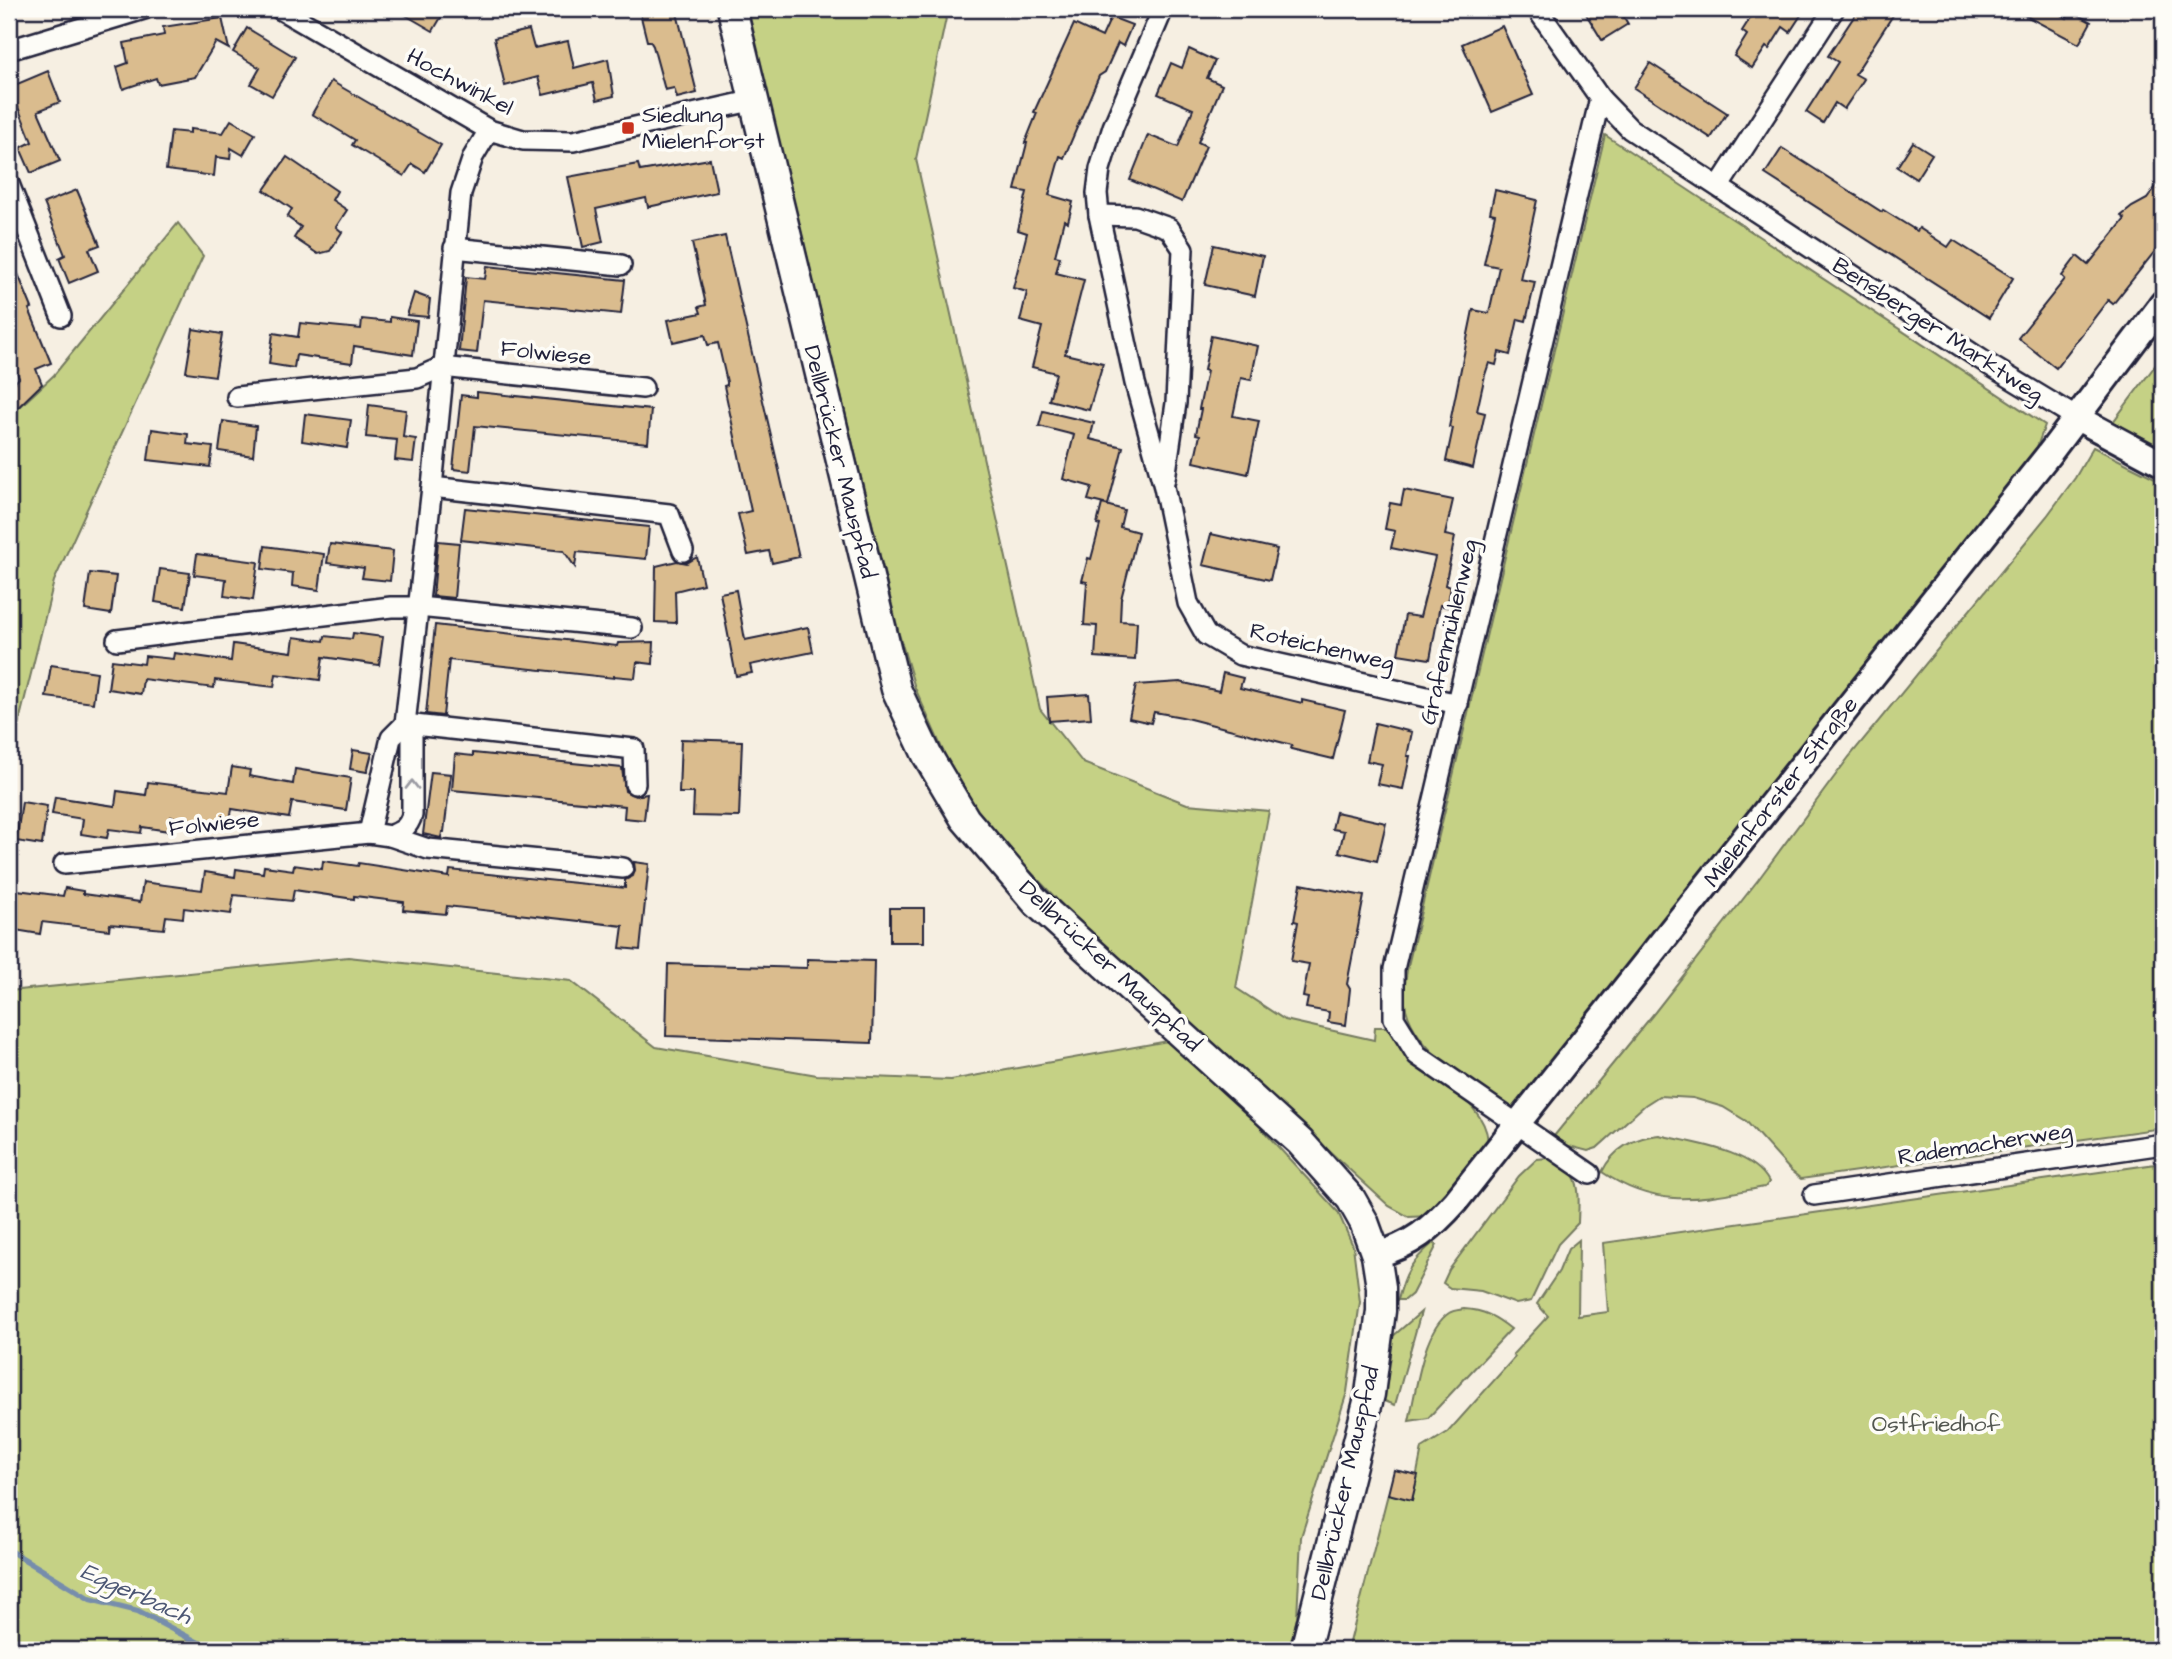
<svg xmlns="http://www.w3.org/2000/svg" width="2172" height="1659" viewBox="0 0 2172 1659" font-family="'Architects Daughter',sans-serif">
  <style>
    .green { fill: #c5d185; stroke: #747a60; stroke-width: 2 }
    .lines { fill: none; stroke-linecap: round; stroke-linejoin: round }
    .stream { stroke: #768dac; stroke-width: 6 }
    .building { fill: #dabc8e; stroke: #22223b; stroke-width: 2 }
    .minor-casing { stroke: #22223b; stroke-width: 24 }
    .tertiary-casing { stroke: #22223b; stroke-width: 30 }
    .secondary-casing { stroke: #22223b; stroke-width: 33 }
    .minor { stroke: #fdfcf7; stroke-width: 19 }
    .tertiary { stroke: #fdfcf7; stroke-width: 24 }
    .secondary { stroke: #fdfcf7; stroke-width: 28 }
    .oneway { stroke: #9a9aa2 }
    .poi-dot { fill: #c8321e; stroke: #fdfcf7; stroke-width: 2.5 }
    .labels { text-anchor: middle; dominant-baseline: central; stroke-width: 7; stroke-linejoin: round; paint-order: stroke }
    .street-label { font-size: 23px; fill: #22223b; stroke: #fdfcf7 }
    .poi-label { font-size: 23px; fill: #22223b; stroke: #fdfcf7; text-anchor: start }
    .park-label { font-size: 23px; fill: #535751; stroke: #fdfcf7 }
    .water-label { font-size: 24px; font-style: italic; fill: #4c5774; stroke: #fdfcf7 }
  </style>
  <rect width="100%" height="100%" fill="#f6efe2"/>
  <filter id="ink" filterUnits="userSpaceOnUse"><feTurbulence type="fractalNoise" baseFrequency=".0143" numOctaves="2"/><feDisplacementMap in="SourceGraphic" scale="14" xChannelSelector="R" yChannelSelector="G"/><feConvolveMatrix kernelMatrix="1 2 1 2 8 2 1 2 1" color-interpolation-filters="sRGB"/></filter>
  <g filter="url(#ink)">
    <g class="green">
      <path d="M 747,9 L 948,9 L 916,159 L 1040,709 L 1083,763 L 1187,804 L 1269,811 L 1236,988 L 1285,1020 L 1374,1040 L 1375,1027 L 1395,1027 C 1403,1039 1411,1053 1421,1063 C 1445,1087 1485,1105 1488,1141 L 1429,1216 L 1409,1217 L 1389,1206 L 1066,909 L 990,829 L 957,782 L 915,688 L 899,634 Z"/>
      <path d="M 1605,135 L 2045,425 L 2037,447 L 1518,1106 L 1510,1109 C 1474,1088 1416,1051 1406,1009 C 1403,996 1405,983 1407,970 Z"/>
      <path d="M 178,223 L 203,256 L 54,581 L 9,762 L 9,417 L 54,375 Z"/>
      <path d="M 2163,355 L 2163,448 L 2113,422 Z"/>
      <path d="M 2093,447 L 2163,482 L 2163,1128 L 1801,1179 L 1791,1171 L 1746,1121 L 1723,1107 L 1693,1098 L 1659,1096 L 1645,1105 L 1597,1148 L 1588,1151 L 1550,1141 L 1655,1012 L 1758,880 L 1849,757 L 2047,516 L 2075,478 Z"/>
      <path d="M 348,957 L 571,981 L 656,1047 L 817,1075 L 951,1080 L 1179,1039 L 1338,1212 L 1353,1246 L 1360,1302 L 1347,1392 L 1301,1537 L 1297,1618 L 1289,1650 L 9,1650 L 9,991 Z"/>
      <path d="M 1659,1135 C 1692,1143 1753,1150 1769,1182 L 1765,1187 C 1702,1198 1659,1211 1602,1172 C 1613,1149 1634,1137 1659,1135 Z"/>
      <path d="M 1548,1158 C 1583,1168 1579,1193 1578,1223 L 1558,1244 L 1531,1301 L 1516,1304 L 1481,1291 L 1450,1288 L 1443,1283 L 1449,1270 L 1519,1176 L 1537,1159 Z"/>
      <path d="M 2163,1163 L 2163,1650 L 1348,1650 L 1388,1494 L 1412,1499 L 1422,1448 L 1448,1432 L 1515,1357 L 1513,1354 L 1548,1316 L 1537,1304 L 1559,1271 L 1568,1249 L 1579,1240 L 1578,1316 L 1608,1312 L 1603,1243 Z"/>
      <path d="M 1433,1243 L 1437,1245 L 1412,1294 L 1405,1300 L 1398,1300 C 1405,1272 1411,1262 1433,1243 Z"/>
      <path d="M 1464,1309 C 1484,1310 1496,1317 1511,1329 L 1428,1418 L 1409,1421 C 1416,1391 1423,1330 1449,1313 C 1453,1310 1459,1310 1464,1309 Z"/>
      <path d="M 1421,1312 L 1395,1405 L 1382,1400 L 1392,1337 Z"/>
    </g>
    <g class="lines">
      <path class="stream" d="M 9,1550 L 90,1599 L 138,1611 L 212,1650"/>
    </g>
    <g class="building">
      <path d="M 395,9 L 446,9 L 433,31 Z"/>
      <path d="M 639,9 L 676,9 L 697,93 L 677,98 L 674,88 L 665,90 L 653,46 L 650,41 L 647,41 Z"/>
      <path d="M 1583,9 L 1619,9 L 1628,24 L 1602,40 Z"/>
      <path d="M 1756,9 L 1805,9 L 1790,32 L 1783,27 L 1769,49 L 1766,47 L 1752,68 L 1734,56 L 1747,35 L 1742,31 Z"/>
      <path d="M 1859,9 L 1897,9 L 1855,74 L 1864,79 L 1844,109 L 1835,103 L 1823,123 L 1806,112 L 1838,62 L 1828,56 Z"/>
      <path d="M 2013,9 L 2050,9 L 2067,18 L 2071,11 L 2091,22 L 2079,44 Z"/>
      <path d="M 1111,17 L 1132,25 L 1123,46 L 1118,43 L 1105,72 L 1099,76 L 1064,158 L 1060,156 L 1049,195 L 1073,202 L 1068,222 L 1064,220 L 1055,256 L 1060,257 L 1056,273 L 1084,280 L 1065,354 L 1103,363 L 1089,410 L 1049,400 L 1056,373 L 1032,367 L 1042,327 L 1020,321 L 1027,292 L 1013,288 L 1027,233 L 1018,230 L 1027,192 L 1015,190 L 1027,143 L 1025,143 L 1037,113 L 1034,112 L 1074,24 L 1102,37 Z"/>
      <path d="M 222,18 L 229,49 L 216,42 L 195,77 L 158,84 L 156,78 L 123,89 L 117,67 L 128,63 L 124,43 L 164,35 L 163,27 Z"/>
      <path d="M 1502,26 L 1533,95 L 1492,112 L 1462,44 Z"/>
      <path d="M 247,28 L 295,57 L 272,96 L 251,84 L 260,68 L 233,52 Z"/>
      <path d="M 529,30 L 534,48 L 568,41 L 574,68 L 608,59 L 614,96 L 597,100 L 593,83 L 543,95 L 538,77 L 505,86 L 494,38 Z"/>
      <path d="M 1189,49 L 1215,61 L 1207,78 L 1222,85 L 1198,142 L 1206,146 L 1182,202 L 1130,180 L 1148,135 L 1178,147 L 1193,109 L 1158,94 L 1171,63 L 1182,68 Z"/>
      <path d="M 1650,63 L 1727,113 L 1711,138 L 1634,88 Z"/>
      <path d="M 48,71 L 60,102 L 38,111 L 60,161 L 31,173 L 20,148 L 32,142 L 10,87 Z"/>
      <path d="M 331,81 L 441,145 L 425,172 L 412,164 L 404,176 L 352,145 L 355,140 L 312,114 Z"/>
      <path d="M 231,120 L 255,134 L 243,155 L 231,148 L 230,159 L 216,157 L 214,176 L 166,170 L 171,131 L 190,133 L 190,129 L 223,133 Z"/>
      <path d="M 1913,142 L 1932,154 L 1916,179 L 1897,167 Z"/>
      <path d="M 1782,148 L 1882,212 L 1883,210 L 1917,231 L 1919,228 L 1948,247 L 1953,240 L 2013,278 L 1989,318 L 1765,174 Z"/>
      <path d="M 287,157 L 337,191 L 332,200 L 347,210 L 336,227 L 342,232 L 330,251 L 318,254 L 294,238 L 301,227 L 287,217 L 292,209 L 264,190 Z"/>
      <path d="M 710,159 L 717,192 L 648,207 L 646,198 L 596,209 L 603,242 L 583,247 L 568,177 L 638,164 L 640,171 Z"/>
      <path d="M 2163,177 L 2163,241 L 2113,304 L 2108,300 L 2056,368 L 2018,338 L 2065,279 L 2062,276 L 2077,256 L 2088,265 L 2125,219 L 2121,216 L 2132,207 L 2147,199 Z"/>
      <path d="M 77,190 L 100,245 L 89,249 L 98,271 L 69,283 L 59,258 L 65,255 L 44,203 Z"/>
      <path d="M 1495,190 L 1537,200 L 1520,279 L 1535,282 L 1526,321 L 1518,319 L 1510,355 L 1499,352 L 1496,365 L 1489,363 L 1485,375 L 1477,411 L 1485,413 L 1473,468 L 1446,461 L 1453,428 L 1449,427 L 1473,310 L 1489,313 L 1499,267 L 1484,264 L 1495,214 L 1490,213 Z"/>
      <path d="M 725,236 L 799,557 L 772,563 L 769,551 L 748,555 L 738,514 L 751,511 L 724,386 L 727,385 L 727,382 L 718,343 L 708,345 L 705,335 L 673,342 L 668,320 L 701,313 L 699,307 L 706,305 L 692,243 Z"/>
      <path d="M 1214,245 L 1263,256 L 1255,296 L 1205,285 Z"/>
      <path d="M 9,252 L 32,308 L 29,309 L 51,363 L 36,369 L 42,384 L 9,416 L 9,389 L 19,378 L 9,352 Z"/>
      <path d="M 487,266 L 625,280 L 621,314 L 483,300 L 477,353 L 459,351 L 466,277 L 485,279 Z"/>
      <path d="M 414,293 L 430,299 L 428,317 L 407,315 Z"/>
      <path d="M 390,317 L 417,321 L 413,355 L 354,346 L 352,363 L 296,355 L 294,368 L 269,364 L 273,333 L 298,337 L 300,323 L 361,329 L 362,319 L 390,322 Z"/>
      <path d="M 193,329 L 222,334 L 215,376 L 186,372 Z"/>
      <path d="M 1211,336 L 1258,346 L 1251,380 L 1241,378 L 1233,416 L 1259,421 L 1248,474 L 1194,462 L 1200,435 L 1196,434 L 1201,409 L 1199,409 L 1207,371 L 1204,370 Z"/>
      <path d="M 477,392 L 651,410 L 648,443 L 475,426 L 470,471 L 453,469 L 461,395 L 477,397 Z"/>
      <path d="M 369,405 L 406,410 L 403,437 L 416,439 L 413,462 L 395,460 L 397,440 L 366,437 Z"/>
      <path d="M 1043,411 L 1094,423 L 1090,439 L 1123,447 L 1108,505 L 1088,500 L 1092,487 L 1063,479 L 1074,435 L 1039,426 Z"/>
      <path d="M 305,414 L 351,420 L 347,448 L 302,441 Z"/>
      <path d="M 223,421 L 256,426 L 253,456 L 219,451 Z"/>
      <path d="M 152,429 L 188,434 L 187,444 L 213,447 L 210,467 L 148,460 Z"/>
      <path d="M 1404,490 L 1453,500 L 1445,535 L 1455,537 L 1445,585 L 1451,587 L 1447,607 L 1440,605 L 1430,659 L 1398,654 L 1405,615 L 1420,617 L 1435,557 L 1391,548 L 1395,531 L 1385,529 L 1390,503 L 1401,505 Z"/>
      <path d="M 1102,504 L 1124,510 L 1120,527 L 1138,532 L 1121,599 L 1120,621 L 1137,622 L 1135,660 L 1095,657 L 1097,626 L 1084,625 L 1087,582 L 1082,581 L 1088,558 L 1091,559 L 1100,525 L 1097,524 Z"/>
      <path d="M 465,508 L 649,527 L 646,559 L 577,552 L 575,567 L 564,551 L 461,540 Z"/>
      <path d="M 1211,534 L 1277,549 L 1270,580 L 1203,565 Z"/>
      <path d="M 438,541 L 459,543 L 454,598 L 433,596 Z"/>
      <path d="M 330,544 L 393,551 L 390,581 L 362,578 L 364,568 L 327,563 Z"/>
      <path d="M 265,546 L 324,554 L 319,590 L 292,586 L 293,573 L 262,569 Z"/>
      <path d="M 197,554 L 258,562 L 253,600 L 224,596 L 226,579 L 194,575 Z"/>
      <path d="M 697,557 L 703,584 L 675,591 L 676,623 L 655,622 L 656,566 L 677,561 L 687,563 Z"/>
      <path d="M 160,569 L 190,573 L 185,607 L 155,602 Z"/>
      <path d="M 90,573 L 116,576 L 111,614 L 85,610 Z"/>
      <path d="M 736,590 L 745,640 L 808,627 L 813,652 L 750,665 L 752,673 L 736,676 L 720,593 Z"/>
      <path d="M 435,625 L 617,646 L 618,643 L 654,642 L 653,664 L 637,662 L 635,678 L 614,676 L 614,678 L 449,660 L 443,716 L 426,714 Z"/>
      <path d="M 353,633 L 383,637 L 379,665 L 323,657 L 320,680 L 276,674 L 274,687 L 215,680 L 214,688 L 143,679 L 141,694 L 108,689 L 112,660 L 144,664 L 145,656 L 173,659 L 174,653 L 231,661 L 233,644 L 292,652 L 294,637 L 324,641 L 325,636 L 352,639 Z"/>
      <path d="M 51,665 L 97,672 L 93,703 L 46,697 Z"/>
      <path d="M 1223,673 L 1243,678 L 1240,688 L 1302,703 L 1302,700 L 1345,710 L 1333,759 L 1291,749 L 1292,745 L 1182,717 L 1154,712 L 1151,723 L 1129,718 L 1136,685 L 1180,682 L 1219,691 Z"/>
      <path d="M 1089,694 L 1091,718 L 1049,721 L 1047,697 Z"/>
      <path d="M 1375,723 L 1412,732 L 1407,756 L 1410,756 L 1403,789 L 1377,784 L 1382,764 L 1367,761 Z"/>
      <path d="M 681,739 L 742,741 L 739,817 L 693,816 L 694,793 L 679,793 Z"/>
      <path d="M 353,750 L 372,753 L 367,772 L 350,769 Z"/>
      <path d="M 473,753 L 622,768 L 625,791 L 635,796 L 647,794 L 644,820 L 624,818 L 625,806 L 452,790 L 455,754 L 473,756 Z"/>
      <path d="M 232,767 L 250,770 L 249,776 L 293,784 L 295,769 L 351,778 L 346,810 L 292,802 L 289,818 L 232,809 L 229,825 L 171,817 L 169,831 L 142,827 L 141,833 L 109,829 L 107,838 L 81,834 L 83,819 L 52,814 L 55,797 L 115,806 L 117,791 L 146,795 L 148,782 L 228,792 Z"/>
      <path d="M 431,772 L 451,774 L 444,832 L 442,832 L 441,838 L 423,834 Z"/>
      <path d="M 22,802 L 47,806 L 42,845 L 16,841 Z"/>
      <path d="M 1336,812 L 1386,823 L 1377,861 L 1339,852 L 1344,831 L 1332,829 Z"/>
      <path d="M 323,861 L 358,866 L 359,863 L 449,877 L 450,870 L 625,888 L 625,880 L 633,876 L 635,870 L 634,862 L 649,864 L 640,950 L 620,948 L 623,926 L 447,906 L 446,914 L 403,910 L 404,902 L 354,896 L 354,899 L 294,890 L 292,901 L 234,895 L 231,914 L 184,908 L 183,918 L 166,916 L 164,929 L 110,924 L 109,930 L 42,922 L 40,934 L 9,929 L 9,889 L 63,896 L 65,888 L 83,891 L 83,894 L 140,902 L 143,882 L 202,890 L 205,872 L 235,877 L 236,869 L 263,873 L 264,866 L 293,870 L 294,865 L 322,869 Z"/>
      <path d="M 1301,884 L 1364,896 L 1347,984 L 1350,989 L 1346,1025 L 1328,1022 L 1329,1012 L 1306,1008 L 1308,998 L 1303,997 L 1309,964 L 1291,961 L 1298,922 L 1294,921 Z"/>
      <rect x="890" y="908" width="34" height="34"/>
      <path d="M 807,959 L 874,961 L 872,1043 L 666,1036 L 668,964 L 807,968 Z"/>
      <path d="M 1394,1470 L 1418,1475 L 1412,1500 L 1388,1494 Z"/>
    </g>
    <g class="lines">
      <defs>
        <g id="minor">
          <path d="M 280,9 L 489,130 L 523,140 L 573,141 L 755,100"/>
          <path d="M 1163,9 L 1113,127 L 1100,169 L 1097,193 L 1099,215 L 1135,383 L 1164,487 L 1188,603 L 1206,635 L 1240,655 L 1458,704"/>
          <path d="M 1537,9 L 1600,98 L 1630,129 L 1991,366 L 2077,418"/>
          <path d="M 9,50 L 144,9"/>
          <path d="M 9,184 L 61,316"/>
          <path d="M 1719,186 L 1834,9"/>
          <path d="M 1099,215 L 1135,216 L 1169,228 L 1183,249 L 1176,403 L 1165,479"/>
          <path d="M 454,248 L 621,265"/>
          <path d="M 237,397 L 417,378 L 442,367 L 643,388"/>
          <path d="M 432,487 L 669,514 L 683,551"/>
          <path d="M 117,640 L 391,607 L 418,607 L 632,628"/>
          <path d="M 405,724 L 634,749 L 635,784"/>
          <path d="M 369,833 L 391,738 L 405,724"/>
          <path d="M 390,836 C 402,831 408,828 412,815 L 412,737 L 405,724 L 432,487 L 461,193 L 473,157 L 489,130"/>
          <path d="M 64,864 L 369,833 L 390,836 L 428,849 L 623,868"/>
          <path d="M 1590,1174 L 1417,1055 L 1394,1018 L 1394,969 L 1600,98"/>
          <path d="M 1814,1195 L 2163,1144"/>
        </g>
        <g id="tertiary">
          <path d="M 2077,418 L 2163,464"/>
          <path d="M 1376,1255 C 1412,1245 1431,1229 1456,1201 L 2049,454 L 2163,303"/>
        </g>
        <path id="secondary" d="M 732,9 L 896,689 L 927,755 L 965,819 L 1036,902 L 1300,1142 L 1351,1199 L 1364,1222 L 1376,1255 L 1381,1287 L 1381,1311 L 1370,1394 L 1305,1650"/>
      </defs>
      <use href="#minor" class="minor-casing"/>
      <use href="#tertiary" class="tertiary-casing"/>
      <use href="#secondary" class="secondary-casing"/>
      <use href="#minor" class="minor"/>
      <use href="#tertiary" class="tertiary"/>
      <use href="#secondary" class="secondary"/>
    </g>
    <defs><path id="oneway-chevron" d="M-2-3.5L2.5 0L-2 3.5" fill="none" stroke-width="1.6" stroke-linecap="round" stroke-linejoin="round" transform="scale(1.75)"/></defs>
    <use class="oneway" href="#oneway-chevron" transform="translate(412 785) rotate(-90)"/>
  </g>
  <rect class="poi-dot" x="621" y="121" width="14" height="14" rx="3.5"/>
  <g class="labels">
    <g class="street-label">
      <text transform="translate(460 82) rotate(28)">Hochwinkel</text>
      <text transform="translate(1938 330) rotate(33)">Bensberger Marktweg</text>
      <text transform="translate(546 353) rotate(6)">Folwiese</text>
      <text transform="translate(840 462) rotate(76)">Dellbrücker Mauspfad</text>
      <text transform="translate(1449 632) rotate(-77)">Grafenmühlenweg</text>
      <text transform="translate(1322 647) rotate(13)">Roteichenweg</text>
      <text transform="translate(1781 792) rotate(-52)">Mielenforster Straße</text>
      <text transform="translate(214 824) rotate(-6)">Folwiese</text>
      <text transform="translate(1110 966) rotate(43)">Dellbrücker Mauspfad</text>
      <text transform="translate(1985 1144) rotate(-9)">Rademacherweg</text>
      <text transform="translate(1345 1483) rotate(-77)">Dellbrücker Mauspfad</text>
    </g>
    <g class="poi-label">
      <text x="642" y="115">Siedlung<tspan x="642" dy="26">Mielenforst</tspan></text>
    </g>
    <g class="park-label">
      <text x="1936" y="1424">Ostfriedhof</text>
    </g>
    <g class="water-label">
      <text transform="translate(136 1594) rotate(24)">Eggerbach</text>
    </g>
  </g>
  <rect width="2172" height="1659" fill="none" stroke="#fdfcf7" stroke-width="35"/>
  <rect x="18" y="18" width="2137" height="1624" fill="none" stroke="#22223b" stroke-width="2.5" filter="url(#ink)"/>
</svg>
